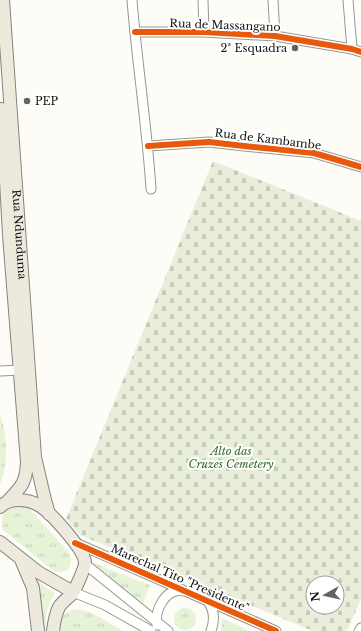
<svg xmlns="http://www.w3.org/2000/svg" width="361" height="631" viewBox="0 0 361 631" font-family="'Libre Baskerville',serif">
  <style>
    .grass { fill: url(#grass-tufts) }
    .cemetery { fill: url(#cemetery-stones); fill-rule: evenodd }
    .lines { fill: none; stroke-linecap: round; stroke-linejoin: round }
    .minor-casing { stroke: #979795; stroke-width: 11 }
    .major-casing { stroke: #858482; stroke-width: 14 }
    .minor { stroke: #fffffe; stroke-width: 9 }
    .major { stroke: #ede9dc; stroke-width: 12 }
    .cycleway-casing { stroke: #fff; stroke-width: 8 }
    .cycleway { stroke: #e8590c; stroke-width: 6 }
    .poi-dot { fill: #646362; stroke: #fff; stroke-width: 1.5 }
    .labels { text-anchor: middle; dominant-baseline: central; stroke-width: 4; stroke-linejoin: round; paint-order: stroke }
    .street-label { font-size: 11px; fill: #111; stroke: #fff }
    .poi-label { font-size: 11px; fill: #111; stroke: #fff; text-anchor: end }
    .park-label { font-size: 11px; font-style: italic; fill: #2f6b1f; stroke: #fff }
  </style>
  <defs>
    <pattern id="grass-tufts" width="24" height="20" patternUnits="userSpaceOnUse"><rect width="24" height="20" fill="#e7f3d7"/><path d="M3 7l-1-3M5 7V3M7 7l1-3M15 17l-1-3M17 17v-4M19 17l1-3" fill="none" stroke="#c5cfb8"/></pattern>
    <pattern id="cemetery-stones" width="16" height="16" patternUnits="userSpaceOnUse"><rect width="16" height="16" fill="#e9eedb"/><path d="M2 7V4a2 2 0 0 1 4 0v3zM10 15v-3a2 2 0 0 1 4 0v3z" fill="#c7cbbb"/></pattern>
  </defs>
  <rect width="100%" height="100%" fill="#fdfcf7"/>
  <g class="grass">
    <path d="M 0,416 C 8,434 8,467 0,484 Z"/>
    <path d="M 22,505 L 29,508 L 70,554 L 71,561 L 69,569 L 62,572 L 55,572 L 3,530 C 0,510 4,506 22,505 Z"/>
    <path d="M 86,560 L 150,585 L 143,604 Z"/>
    <path d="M 34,576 L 44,586 L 55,593 C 47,605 45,617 46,631 L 42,631 Z"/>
    <circle cx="185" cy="619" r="11"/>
    <path d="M 78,609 L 94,614 L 123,631 L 58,631 C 60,617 64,611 78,609 Z"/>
    <path d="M 222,618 L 249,631 L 221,631 Z"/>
  </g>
  <path class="cemetery" d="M 213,161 L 361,221 L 361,599 L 347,631 L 313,631 L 80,535 L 66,519 ZM 313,583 L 337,583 L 337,607 L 313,607 Z"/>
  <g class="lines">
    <defs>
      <g id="minor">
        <path d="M 132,0 C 137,63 147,126 151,189"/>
        <path d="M 203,0 L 204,32"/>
        <path d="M 273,0 L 275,36"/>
        <path d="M 348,0 L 352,49"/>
        <path d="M 135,32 L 204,32 L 275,36 L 352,49 L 361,52"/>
        <path d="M 148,146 L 209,142 L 244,146 L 314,153 L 361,167"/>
        <path d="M 0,371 L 20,370"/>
        <path d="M 76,543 L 276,631"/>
        <path d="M 85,564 L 168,631"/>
        <path d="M 73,592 L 105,605 L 151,631"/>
        <path d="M 207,600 C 215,610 215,620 211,631"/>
        <path d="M 157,625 C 154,610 166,587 184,591"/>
        <path d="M 359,631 L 361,628"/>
      </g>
      <g id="major">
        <path id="s1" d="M 3,0 L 35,457 L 45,500 L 49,514"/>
        <path d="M 2,109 L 9,235 L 27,462 C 26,484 21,487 7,502"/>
        <path d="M 0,507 C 10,497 29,499 40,506 C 51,513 85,550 85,563 C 85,568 75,590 72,594 C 68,598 62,602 59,607 C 55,615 54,623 53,631"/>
        <path d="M 0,542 L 38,572 L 73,592"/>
        <path d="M 22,562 L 33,588 L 38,631"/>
      </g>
    </defs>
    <use href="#minor" class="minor-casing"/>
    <use href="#major" class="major-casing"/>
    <use href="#minor" class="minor"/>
    <use href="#major" class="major"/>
    <defs>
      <g id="cycleway">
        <path d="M 135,32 L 204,32 L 275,36 L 352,49 L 361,52"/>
        <path d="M 148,146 L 209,142 L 244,146 L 314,153 L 361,167"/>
        <path d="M 75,543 L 276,631"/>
      </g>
    </defs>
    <use href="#cycleway" class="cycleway-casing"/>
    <use href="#cycleway" class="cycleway"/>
  </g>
  <g class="poi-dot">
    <circle cx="295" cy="48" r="4"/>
    <circle cx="27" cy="101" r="4"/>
  </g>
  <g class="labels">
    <g class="street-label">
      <text transform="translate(225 25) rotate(2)">Rua de Massangano</text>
      <text transform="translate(268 139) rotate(7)">Rua de Kambambe</text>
      <text stroke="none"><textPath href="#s1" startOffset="235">Rua Ndunduma</textPath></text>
      <text transform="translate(180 578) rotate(24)">Marechal Tito "Presidente"</text>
    </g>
    <g class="poi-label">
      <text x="287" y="48">2ª Esquadra</text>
      <text x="35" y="101" text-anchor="start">PEP</text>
    </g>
    <g class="park-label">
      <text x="231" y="451">Alto das<tspan x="231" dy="13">Cruzes Cemetery</tspan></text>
    </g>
  </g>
  <g transform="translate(325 595) rotate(262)"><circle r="19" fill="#ffffff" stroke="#a0a0a0"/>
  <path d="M0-3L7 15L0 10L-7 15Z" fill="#646362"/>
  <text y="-6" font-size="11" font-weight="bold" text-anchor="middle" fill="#111111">N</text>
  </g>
</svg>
